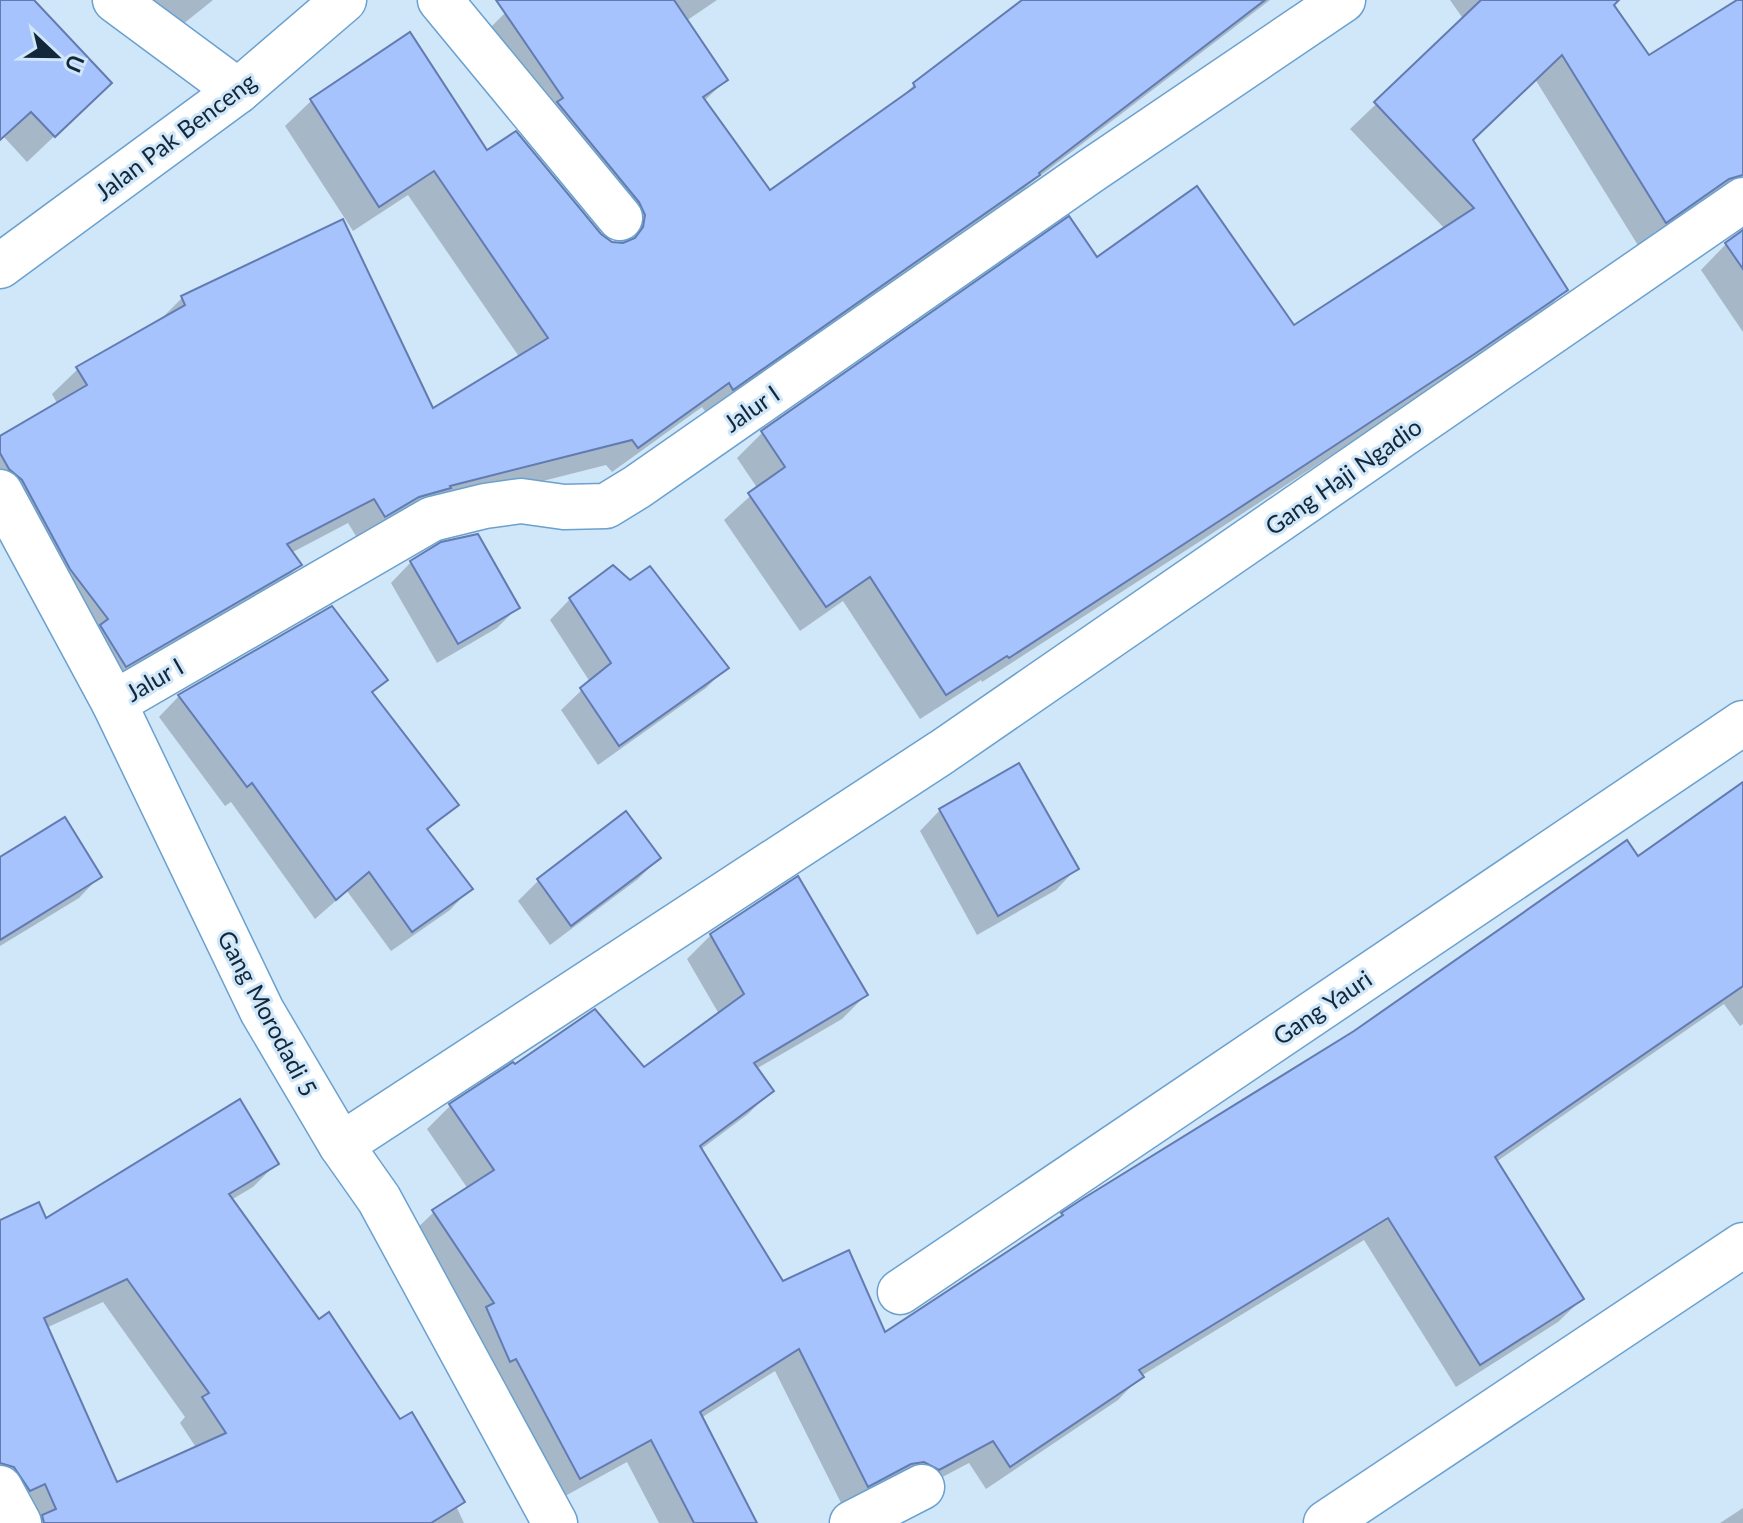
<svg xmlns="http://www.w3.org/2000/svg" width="1743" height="1523" viewBox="0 0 1743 1523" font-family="Lato,sans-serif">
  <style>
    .shadow { fill: #0003; fill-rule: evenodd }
    .building { fill: #a7c3fd; stroke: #627bb0; stroke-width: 2; fill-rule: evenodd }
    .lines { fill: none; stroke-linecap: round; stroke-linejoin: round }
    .minor-casing { stroke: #6ba1ce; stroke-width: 47 }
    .minor { stroke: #fff; stroke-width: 44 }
    .labels { text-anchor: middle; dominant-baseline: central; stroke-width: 6; stroke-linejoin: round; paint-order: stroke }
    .street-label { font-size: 24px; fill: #12283a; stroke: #d0e6f9 }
  </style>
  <rect width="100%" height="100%" fill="#d0e6f9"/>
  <g class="shadow">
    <path d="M 0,0 L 31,0 L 83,109 L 27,162 L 4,137 L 0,141 Z"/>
    <path d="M 122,0 L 213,0 L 157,45 Z"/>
    <path d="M 523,0 L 717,0 L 686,21 L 726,80 L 704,101 L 769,193 L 895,103 L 914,85 L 1025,0 L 1270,0 L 1027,186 L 1012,201 L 707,414 L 702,407 L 612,472 L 606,465 L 427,510 L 359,541 L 348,523 L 291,553 L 300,565 L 274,590 L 100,691 L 0,512 L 0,438 L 58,405 L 52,394 L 78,369 L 156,324 L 182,298 L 432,411 L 520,358 L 408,195 L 353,231 L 285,126 L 311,101 L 410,35 L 486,153 L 600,236 L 611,244 L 620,244 L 615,228 L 480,38 L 505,13 Z"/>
    <path d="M 1450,0 L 1607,0 L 1649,57 L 1743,0 L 1743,224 L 1639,247 L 1535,79 L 1471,140 L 1566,290 L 1540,315 L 1445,381 L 1202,540 L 982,682 L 981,680 L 920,719 L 843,601 L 800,631 L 724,520 L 758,489 L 737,458 L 762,433 L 1097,260 L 1293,327 L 1445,229 L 1350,129 L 1464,20 Z"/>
    <path d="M 1743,224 L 1743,332 L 1701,270 L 1726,244 L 1741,234 Z"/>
    <path d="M 411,562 L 518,607 L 497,628 L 437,663 L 391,583 Z"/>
    <path d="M 629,582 L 726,668 L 706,688 L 598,765 L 561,710 L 590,682 L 550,620 L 570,599 Z"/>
    <path d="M 385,680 L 371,694 L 456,805 L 426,832 L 470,889 L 450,910 L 391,951 L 347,891 L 315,919 L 231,802 L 225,806 L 159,717 L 179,696 Z"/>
    <path d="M 1743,784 L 1743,1024 L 1740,1026 L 1724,1004 L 1496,1162 L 1582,1299 L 1558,1322 L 1456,1387 L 1364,1240 L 1141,1376 L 1118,1400 L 986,1489 L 969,1463 L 914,1492 L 844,1509 L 775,1371 L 701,1418 L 755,1523 L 659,1523 L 627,1462 L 556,1501 L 410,1235 L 434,1212 L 468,1189 L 427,1129 L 450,1106 L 513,1065 L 643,1070 L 719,1014 L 687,959 L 711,935 L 798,879 L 866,995 L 842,1019 L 756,1069 L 771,1091 L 748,1114 L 700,1150 L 782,1283 L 884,1335 L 1054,1223 L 1085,1200 L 1638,859 Z"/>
    <path d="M 940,810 L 1076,869 L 1056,890 L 977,935 L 920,831 Z"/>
    <path d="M 626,814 L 659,858 L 638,879 L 550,945 L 518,901 L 538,881 Z"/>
    <path d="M 0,860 L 99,877 L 79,898 L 0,946 Z"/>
    <path d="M 277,1163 L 253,1187 L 231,1200 L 319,1321 L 463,1502 L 457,1508 L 464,1523 L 11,1523 L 0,1503 L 0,1222 L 45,1221 ZM 103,1302 L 185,1417 L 180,1423 L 197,1449 L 116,1485 L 46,1328 Z"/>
    <path d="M 1743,1508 L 1743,1523 L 1720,1523 Z"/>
  </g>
  <g class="building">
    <path d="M 0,0 L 34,0 L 112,83 L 55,137 L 31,112 L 0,140 Z"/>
    <path d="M 496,0 L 674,0 L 728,80 L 703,97 L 770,190 L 915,87 L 913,83 L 1022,0 L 1265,0 L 1039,173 L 1040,175 L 733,390 L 729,383 L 638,448 L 632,440 L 450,486 L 451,488 L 419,497 L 385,517 L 374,499 L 287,544 L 302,565 L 126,667 L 100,625 L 108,619 L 70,569 L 22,480 L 9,469 L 0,453 L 0,436 L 87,385 L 76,367 L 185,305 L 181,296 L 343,219 L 433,408 L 548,338 L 434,171 L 379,207 L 310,99 L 410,32 L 487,150 L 516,131 L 601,234 L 612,242 L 623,243 L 635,238 L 643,227 L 645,215 L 639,202 L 557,102 L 563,98 Z"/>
    <path d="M 1481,0 L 1619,0 L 1614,5 L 1649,55 L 1737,0 L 1743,0 L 1743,175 L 1729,179 L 1666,223 L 1562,55 L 1473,140 L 1568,290 L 1473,355 L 1230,514 L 1009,658 L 1007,656 L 946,695 L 870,577 L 826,607 L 748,493 L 785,467 L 761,431 L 1069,216 L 1097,257 L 1197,186 L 1294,325 L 1474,208 L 1374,102 Z"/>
    <path d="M 1743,230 L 1743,269 L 1725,243 Z"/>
    <path d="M 478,534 L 520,608 L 458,644 L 410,561 L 441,542 Z"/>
    <path d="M 613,565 L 630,580 L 650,566 L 729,668 L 619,746 L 580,688 L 611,663 L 569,598 Z"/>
    <path d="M 332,606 L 388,680 L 372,692 L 459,805 L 427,829 L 473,889 L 412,932 L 369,872 L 336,900 L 252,783 L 247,787 L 178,695 Z"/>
    <path d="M 1019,763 L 1079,869 L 998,916 L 939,809 Z"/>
    <path d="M 1743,782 L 1743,986 L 1495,1157 L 1584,1299 L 1480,1365 L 1388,1218 L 1139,1370 L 1144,1377 L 1010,1467 L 993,1441 L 939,1470 L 924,1462 L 911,1464 L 868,1487 L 799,1349 L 700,1412 L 757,1523 L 694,1523 L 651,1440 L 580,1479 L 516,1359 L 510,1362 L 486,1307 L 494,1303 L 432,1210 L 494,1170 L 449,1104 L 513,1062 L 515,1064 L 595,1009 L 644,1067 L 744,994 L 710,934 L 798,876 L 868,995 L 754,1063 L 774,1091 L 700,1146 L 783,1281 L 849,1250 L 885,1332 L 1063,1215 L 1061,1213 L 1084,1198 L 1354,1031 L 1627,840 L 1638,856 Z"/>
    <path d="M 626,811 L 661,858 L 571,926 L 537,879 Z"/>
    <path d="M 65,817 L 102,877 L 0,940 L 0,857 Z"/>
    <path d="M 240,1099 L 279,1164 L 229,1194 L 319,1319 L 329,1312 L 400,1419 L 412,1412 L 465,1502 L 431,1523 L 44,1523 L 42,1515 L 56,1509 L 45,1484 L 30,1491 L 14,1467 L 0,1463 L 0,1220 L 39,1202 L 46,1218 ZM 127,1279 L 209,1393 L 202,1397 L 226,1433 L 117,1482 L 44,1318 Z"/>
  </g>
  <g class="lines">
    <defs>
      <g id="minor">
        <path d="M 115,0 L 238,91"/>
        <path d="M 440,0 L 620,218"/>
        <path d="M 0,266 L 238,91 L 344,0"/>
        <path d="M 0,492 L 114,703 L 262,1011 L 341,1145 L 379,1199 L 555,1523"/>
        <path d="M 114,703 L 432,519 L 485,506 L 521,501 L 564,507 L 606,506 L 637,487 L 1092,170 L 1343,0"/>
        <path d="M 341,1145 L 942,752 L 1743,200"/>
        <path d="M 900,1292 L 1743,723"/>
        <path d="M 0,1488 L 19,1523"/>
        <path d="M 852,1523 L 922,1487"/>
        <path d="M 1326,1523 L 1743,1245"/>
      </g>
    </defs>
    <use href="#minor" class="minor-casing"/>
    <use href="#minor" class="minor"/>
  </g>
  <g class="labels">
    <g class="street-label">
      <text transform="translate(175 136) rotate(-37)">Jalan Pak Benceng</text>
      <text transform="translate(751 408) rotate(-35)">Jalur I</text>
      <text transform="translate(1343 476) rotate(-35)">Gang Haji Ngadio</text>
      <text transform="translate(154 679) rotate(-30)">Jalur I</text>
      <text transform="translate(1322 1007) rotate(-34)">Gang Yauri</text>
      <text transform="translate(268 1013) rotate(62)">Gang Morodadi 5</text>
    </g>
  </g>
  <g transform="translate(56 56) rotate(112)" stroke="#d0e6f9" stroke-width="6" paint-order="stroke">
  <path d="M0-6L14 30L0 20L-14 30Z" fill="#12283a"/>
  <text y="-12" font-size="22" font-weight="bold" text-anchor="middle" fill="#12283a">U</text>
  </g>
</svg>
